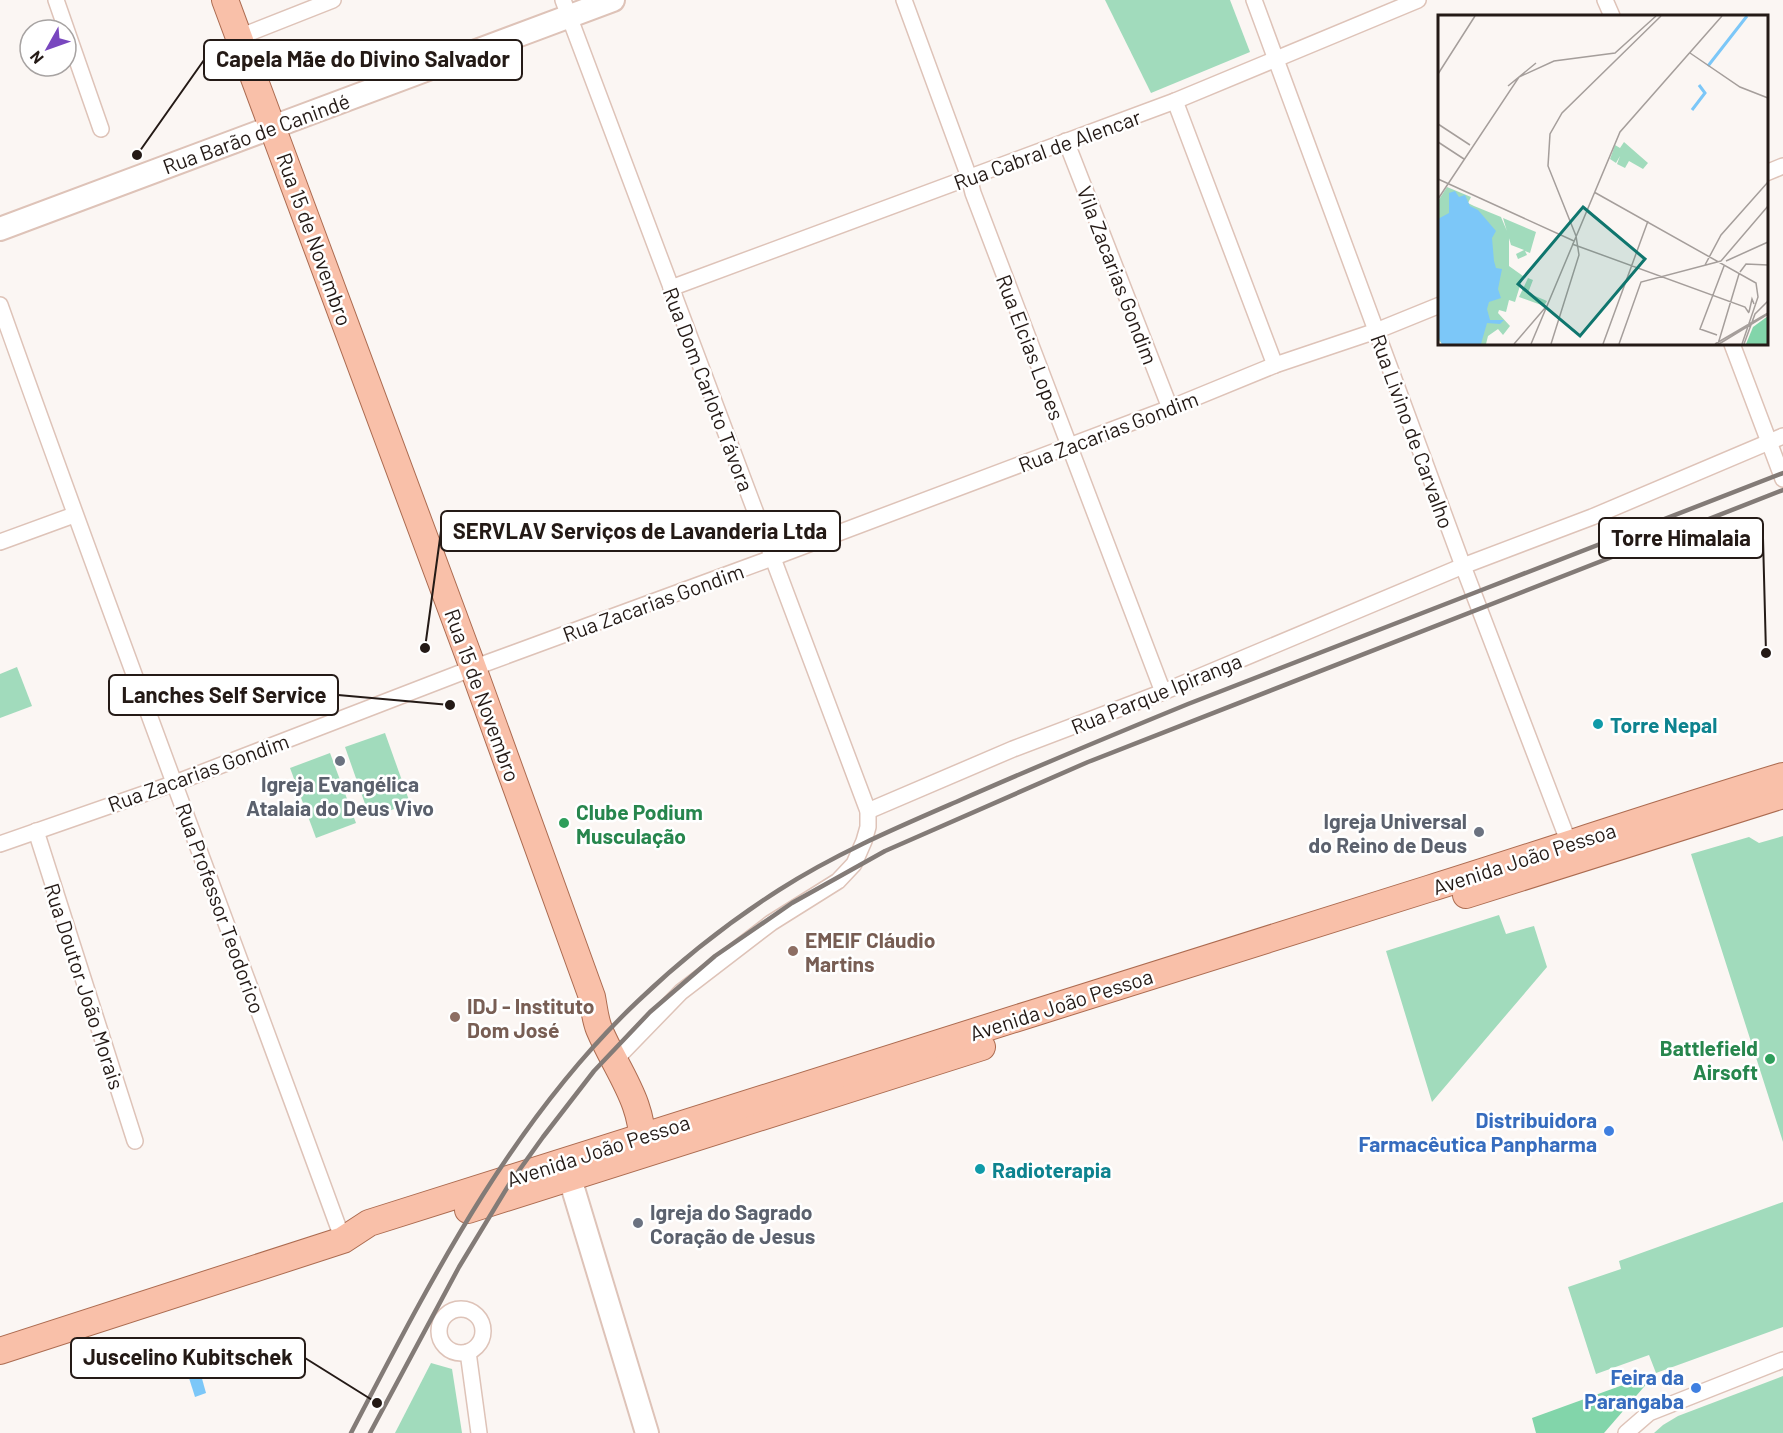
<svg xmlns="http://www.w3.org/2000/svg" width="1783" height="1433" viewBox="0 0 1783 1433" font-family="Barlow,sans-serif">
  <style>
    .green { fill: #a1dbbc }
    .forest { fill: #82d5aa }
    .water { fill: #7cc7f8 }
    .lines { fill: none; stroke-linecap: round; stroke-linejoin: round }
    .minor-casing { stroke: #dec3b8; stroke-width: 18 }
    .secondary-casing { stroke: #dec3b8; stroke-width: 26 }
    .primary-casing { stroke: #ac6b50; stroke-width: 28 }
    .minor { stroke: #fff; stroke-width: 15 }
    .secondary { stroke: #fff; stroke-width: 22 }
    .primary { stroke: #f9c0a9; stroke-width: 26 }
    .rail { stroke: #837b77; stroke-width: 4.5 }
    .culture-dot { fill: #0f9aa8; stroke: #fff; stroke-width: 2 }
    .worship-dot { fill: #6b7280; stroke: #fff; stroke-width: 2 }
    .leisure-dot { fill: #2e9e5b; stroke: #fff; stroke-width: 2 }
    .education-dot { fill: #8d6e63; stroke: #fff; stroke-width: 2 }
    .shop-dot { fill: #3f7fe0; stroke: #fff; stroke-width: 2 }
    .labels { text-anchor: middle; dominant-baseline: central; stroke-width: 5; stroke-linejoin: round; paint-order: stroke }
    .street-label { font-size: 21px; fill: #241a16; stroke: #fff }
    .culture-label { font-size: 21px; font-weight: bold; fill: #0d838f; stroke: #fff; text-anchor: start }
    .worship-label { font-size: 21px; font-weight: bold; fill: #5b616d; stroke: #fff }
    .leisure-label { font-size: 21px; font-weight: bold; fill: #27864d; stroke: #fff; text-anchor: start }
    .education-label { font-size: 21px; font-weight: bold; fill: #785e54; stroke: #fff; text-anchor: start }
    .shop-label { font-size: 21px; font-weight: bold; fill: #366cbe; stroke: #fff; text-anchor: end }
    .inset-river { fill: none; stroke: #7cc7f8; stroke-width: 3 }
    .inset-road { fill: none; stroke: #a59e9b; stroke-width: 1.5 }
    .view { fill: #0f766e; fill-opacity: 0.15; stroke: #0f766e; stroke-width: 3 }
    .inset-edge { fill: none; stroke: #241a16; stroke-width: 3 }
    .leader { fill: none; stroke: #241a16; stroke-width: 2 }
    .callout-dot { fill: #241a16; stroke: #fff; stroke-width: 2 }
    .callout { fill: #fff; stroke: #241a16; stroke-width: 2 }
    .callout-label { font-size: 22px; text-anchor: middle; font-weight: bold; fill: #241a16 }
  </style>
  <rect width="100%" height="100%" fill="#fbf6f3"/>
  <g class="green">
    <path d="M 1105,0 L 1230,0 L 1250,52 L 1151,93 Z"/>
    <path d="M 17,667 L 32,706 L 0,718 L 0,674 Z"/>
    <path d="M 385,733 L 410,803 L 370,818 L 345,747 Z"/>
    <path d="M 330,753 L 356,823 L 316,838 L 290,768 Z"/>
    <path d="M 1783,836 L 1783,1142 L 1691,854 L 1749,837 L 1759,843 Z"/>
    <path d="M 1499,915 L 1506,934 L 1534,926 L 1547,967 L 1432,1102 L 1386,951 Z"/>
    <path d="M 1783,1202 L 1783,1327 L 1656,1373 L 1649,1355 L 1596,1374 L 1568,1287 L 1621,1269 L 1619,1261 Z"/>
    <path d="M 431,1363 L 452,1369 L 462,1433 L 395,1433 Z"/>
    <path d="M 1783,1376 L 1783,1433 L 1654,1433 L 1663,1425 L 1678,1416 Z"/>
  </g>
  <path class="forest" d="M 1656,1373 L 1604,1433 L 1536,1433 L 1532,1418 Z"/>
  <path class="water" d="M 201,1375 L 206,1393 L 195,1397 L 189,1378 Z"/>
  <g class="lines">
    <defs>
      <g id="minor">
        <path d="M 56,0 L 101,129"/>
        <path d="M 563,0 L 868,811 L 868,827 L 864,841 L 854,864 L 838,881 L 771,923 L 681,992 L 615,1060"/>
        <path d="M 904,0 L 969,177 L 973,193 L 1163,692"/>
        <path d="M 1254,0 L 1463,566 L 1572,851"/>
        <path d="M 1605,0 L 1612,16"/>
        <path d="M 239,37 L 333,0"/>
        <path d="M 1175,101 L 1275,365"/>
        <path d="M 1066,141 L 1170,408"/>
        <path d="M 1766,173 L 1783,166"/>
        <path d="M 671,288 L 1175,101 L 1418,0"/>
        <path d="M 0,305 C 111,618 229,928 343,1240"/>
        <path d="M 1732,344 L 1783,479"/>
        <path d="M 0,542 L 74,515"/>
        <path d="M 868,811 L 1013,749 L 1163,692 L 1463,566 L 1592,517 L 1783,436"/>
        <path d="M 36,831 L 135,1141"/>
        <path d="M 0,844 L 175,783 L 473,668 L 772,558 L 1170,408 L 1275,365 L 1376,331 L 1440,305"/>
        <circle cx="461" cy="1331" r="22"/>
        <path d="M 468,1352 L 479,1433"/>
        <path d="M 1626,1433 L 1649,1413 L 1783,1360"/>
      </g>
      <g id="secondary">
        <path d="M 0,229 L 613,0"/>
        <path d="M 565,1162 L 647,1433"/>
      </g>
      <g id="primary">
        <path d="M 225,0 L 473,668 L 592,997 C 594,1007 595,1019 599,1029 C 616,1070 646,1104 642,1151"/>
        <path d="M 1466,895 L 1783,795"/>
        <path d="M 468,1210 L 982,1047"/>
        <path d="M 0,1351 L 343,1240 L 369,1223 C 721,1111 1075,1000 1428,889 C 1546,852 1664,812 1783,776"/>
      </g>
    </defs>
    <use href="#minor" class="minor-casing"/>
    <use href="#secondary" class="secondary-casing"/>
    <use href="#primary" class="primary-casing"/>
    <use href="#minor" class="minor"/>
    <use href="#secondary" class="secondary"/>
    <use href="#primary" class="primary"/>
    <g class="rail">
      <path d="M 351,1433 C 431,1280 511,1121 638,1001 C 681,960 729,922 779,890 C 835,854 896,828 956,802 C 1033,768 1110,736 1188,704 C 1386,626 1585,551 1783,473"/>
      <path d="M 370,1433 L 459,1267 L 510,1183 L 543,1137 L 594,1071 L 650,1012 L 715,956 L 792,903 L 885,851 L 1088,762 L 1783,490"/>
    </g>
  </g>
  <g class="culture-dot">
    <circle cx="1598" cy="724" r="6"/>
    <circle cx="980" cy="1169" r="6"/>
  </g>
  <g class="worship-dot">
    <circle cx="340" cy="761" r="6"/>
    <circle cx="1479" cy="832" r="6"/>
    <circle cx="638" cy="1223" r="6"/>
  </g>
  <g class="leisure-dot">
    <circle cx="564" cy="823" r="6"/>
    <circle cx="1770" cy="1059" r="6"/>
  </g>
  <g class="education-dot">
    <circle cx="793" cy="951" r="6"/>
    <circle cx="455" cy="1017" r="6"/>
  </g>
  <g class="shop-dot">
    <circle cx="1609" cy="1131" r="6"/>
    <circle cx="1696" cy="1388" r="6"/>
  </g>
  <g class="labels">
    <g class="street-label">
      <text transform="translate(256 133) rotate(-20)">Rua Barão de Canindé</text>
      <text transform="translate(1047 149) rotate(-20)">Rua Cabral de Alencar</text>
      <text transform="translate(315 239) rotate(70)">Rua 15 de Novembro</text>
      <text transform="translate(1118 275) rotate(69)">Vila Zacarias Gondim</text>
      <text transform="translate(1031 347) rotate(69)">Rua Elcias Lopes</text>
      <text transform="translate(709 389) rotate(69)">Rua Dom Carloto Távora</text>
      <text transform="translate(1108 431) rotate(-21)">Rua Zacarias Gondim</text>
      <text transform="translate(1413 431) rotate(70)">Rua Livino de Carvalho</text>
      <text transform="translate(653 602) rotate(-20)">Rua Zacarias Gondim</text>
      <text transform="translate(1156 693) rotate(-22)">Rua Parque Ipiranga</text>
      <text transform="translate(483 695) rotate(70)">Rua 15 de Novembro</text>
      <text transform="translate(198 772) rotate(-20)">Rua Zacarias Gondim</text>
      <text transform="translate(1524 858) rotate(-18)">Avenida João Pessoa</text>
      <text transform="translate(221 908) rotate(70)">Rua Professor Teodorico</text>
      <text transform="translate(85 986) rotate(72)">Rua Doutor João Morais</text>
      <text transform="translate(1061 1004) rotate(-18)">Avenida João Pessoa</text>
      <text transform="translate(598 1150) rotate(-18)">Avenida João Pessoa</text>
    </g>
    <g class="culture-label">
      <text x="1610" y="724">Torre Nepal</text>
      <text x="992" y="1169">Radioterapia</text>
    </g>
    <g class="worship-label">
      <text x="340" y="783">Igreja Evangélica<tspan x="340" dy="24">Atalaia do Deus Vivo</tspan></text>
      <text x="1467" y="820" text-anchor="end">Igreja Universal<tspan x="1467" dy="24">do Reino de Deus</tspan></text>
      <text x="650" y="1211" text-anchor="start">Igreja do Sagrado<tspan x="650" dy="24">Coração de Jesus</tspan></text>
    </g>
    <g class="leisure-label">
      <text x="576" y="811">Clube Podium<tspan x="576" dy="24">Musculação</tspan></text>
      <text x="1758" y="1047" text-anchor="end">Battlefield<tspan x="1758" dy="24">Airsoft</tspan></text>
    </g>
    <g class="education-label">
      <text x="805" y="939">EMEIF Cláudio<tspan x="805" dy="24">Martins</tspan></text>
      <text x="467" y="1005">IDJ - Instituto<tspan x="467" dy="24">Dom José</tspan></text>
    </g>
    <g class="shop-label">
      <text x="1597" y="1119">Distribuidora<tspan x="1597" dy="24">Farmacêutica Panpharma</tspan></text>
      <text x="1684" y="1376">Feira da<tspan x="1684" dy="24">Parangaba</tspan></text>
    </g>
  </g>
  <g transform="translate(1438 15)">
    <rect width="330" height="330" fill="#fbf6f3"/>
    <path d="M 186,127 L 210,148 L 205,154 L 191,146 L 187,153 L 179,149 L 182,141 L 178,148 L 172,144 L 177,130 L 182,133 ZM 9,172 L 33,182 L 30,188 L 36,191 L 63,202 L 71,221 L 71,251 L 85,261 L 77,287 L 71,285 L 68,297 L 61,295 L 60,298 L 72,311 L 65,320 L 60,314 L 50,321 L 48,329 L 4,329 L 0,324 L 0,186 ZM 65,203 L 98,217 L 92,238 L 87,236 L 89,240 L 80,244 L 78,239 L 86,235 L 73,230 ZM 90,263 L 95,265 L 90,278 L 109,286 L 106,291 L 81,282 Z" fill="#a1dbbc"/>
    <path d="M 330,301 L 330,329 L 308,329 L 315,312 Z" fill="#82d5aa"/>
    <path d="M 17,176 L 21,182 L 27,180 L 32,191 L 40,195 L 58,216 L 54,223 L 56,246 L 58,253 L 64,254 L 60,274 L 63,283 L 51,287 L 49,294 L 52,305 L 66,305 L 62,309 L 49,308 L 43,329 L 4,329 L 0,321 L 0,204 L 11,198 L 11,178 Z" fill="#7cc7f8"/>
    <path class="inset-river" d="M 270,51 L 309,1M 254,95 L 267,78 L 261,70"/>
    <path class="inset-road" d="M 252,38 L 302,72 L 330,83M 0,59 L 37,1M 70,71 L 98,48M 0,109 L 32,130M 0,127 L 26,144M 0,164 L 136,226M 156,177 L 318,268 L 320,282 L 304,329M 0,184 L 81,62 L 116,46 L 177,38 L 218,1M 134,229 L 307,292 L 311,298M 283,246 L 330,191M 288,246 L 330,227M 267,250 L 283,220 L 330,167M 302,257 L 308,249 L 330,250M 311,297 L 314,284 L 316,289M 279,320 L 262,314 L 286,251M 76,329 L 107,293M 93,329 L 182,117 L 284,1M 113,329 L 141,240 L 138,221 L 110,151 L 112,119 L 124,98 L 223,1M 165,329 L 210,206M 181,329 L 203,267 L 283,246M 277,329 L 330,298M 280,329 L 301,259M 281,329 L 330,299M 306,329 L 317,299 L 330,286"/>
    <path class="view" d="M 145,192 L 207,244 L 142,321 L 80,269 Z"/>
    <rect width="330" height="330" class="inset-edge"/>
  </g>
  <path class="leader" d="M137 155L204 60M425 648L441 531M1766 653L1763 538M450 705L338 695M377 1403L305 1358"/>
  <g class="callout-dot">
    <circle cx="137" cy="155" r="6"/>
    <circle cx="425" cy="648" r="6"/>
    <circle cx="1766" cy="653" r="6"/>
    <circle cx="450" cy="705" r="6"/>
    <circle cx="377" cy="1403" r="6"/>
  </g>
  <g class="callout">
    <rect x="204" y="40" width="318" height="40" rx="6"/>
    <rect x="441" y="511" width="399" height="40" rx="6"/>
    <rect x="1599" y="518" width="164" height="40" rx="6"/>
    <rect x="109" y="675" width="229" height="40" rx="6"/>
    <rect x="71" y="1338" width="234" height="40" rx="6"/>
  </g>
  <g class="callout-label">
    <text x="363" y="67">Capela Mãe do Divino Salvador</text>
    <text x="640" y="539">SERVLAV Serviços de Lavanderia Ltda</text>
    <text x="1681" y="546">Torre Himalaia</text>
    <text x="224" y="703">Lanches Self Service</text>
    <text x="188" y="1365">Juscelino Kubitschek</text>
  </g>
  <g transform="translate(48 48) rotate(230)"><circle r="28" fill="#ffffff" stroke="#a7a3a2" stroke-width="1.5"/>
  <path d="M0-4.5L10 22L0 15L-10 22Z" fill="#7947bf"/>
  <text y="-9" font-size="16" font-weight="bold" text-anchor="middle" fill="#241a16">N</text>
  </g>
</svg>
